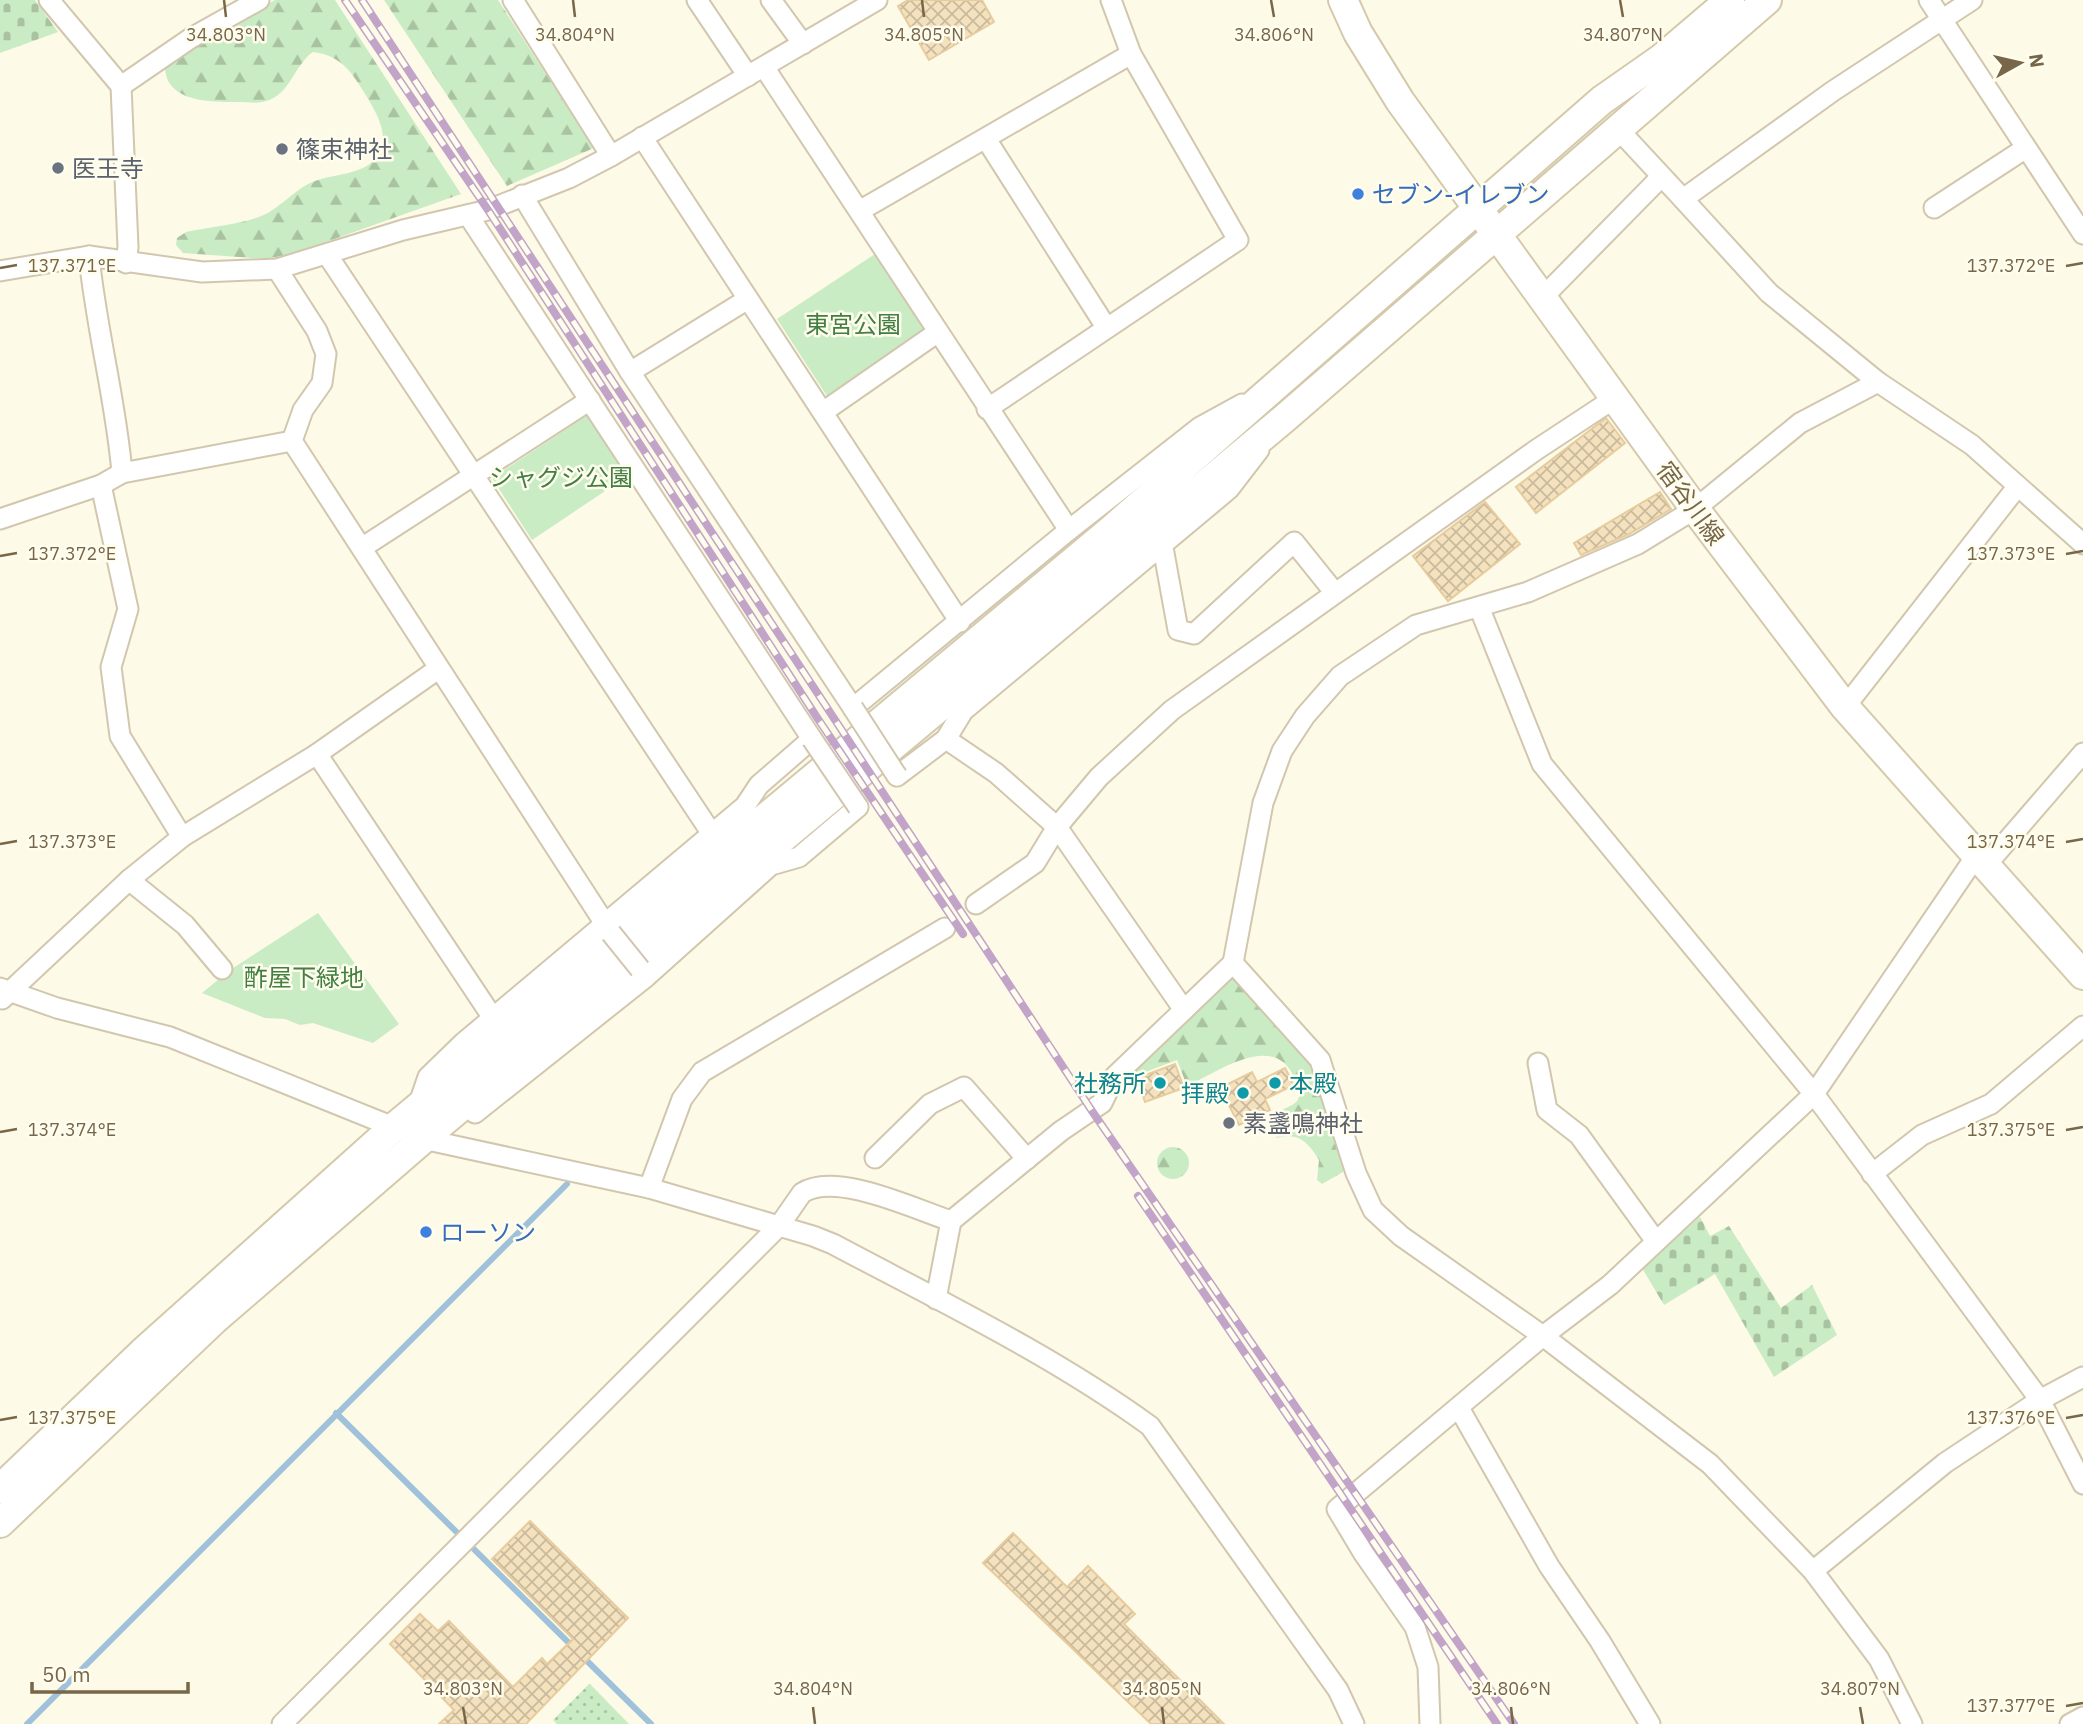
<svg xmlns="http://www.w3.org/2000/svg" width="2083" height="1724" viewBox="0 0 2083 1724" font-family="'IBM Plex Sans','Noto Sans JP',sans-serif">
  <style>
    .grass { fill: url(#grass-dots) }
    .forest { fill: url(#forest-firs) }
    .cemetery { fill: url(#cemetery-stones) }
    .park { fill: #caecc4 }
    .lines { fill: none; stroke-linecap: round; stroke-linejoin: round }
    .stream { stroke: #9fc2da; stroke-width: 6 }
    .building { fill: url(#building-cross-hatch); stroke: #e7cc9d; stroke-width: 2 }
    .street-casing { stroke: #d2c7ae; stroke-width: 23 }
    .secondary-casing { stroke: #d5c9ab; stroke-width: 32 }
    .street { stroke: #fff; stroke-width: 19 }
    .secondary { stroke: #fff; stroke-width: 28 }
    .rail-casing { stroke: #c1a4c8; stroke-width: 8 }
    .rail { stroke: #fffdee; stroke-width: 5; stroke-dasharray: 16; stroke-linecap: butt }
    .street-bridge-casing { stroke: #d2c7ae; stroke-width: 23; stroke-linecap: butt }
    .street-bridge { stroke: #fff; stroke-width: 19 }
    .ticks { fill: none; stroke: #786649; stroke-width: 2.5 }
    .worship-dot { fill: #6b7280; stroke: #fffdee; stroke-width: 2.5 }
    .shop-dot { fill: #3f7fe0; stroke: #fffdee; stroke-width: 2.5 }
    .culture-dot { fill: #0f9aa8; stroke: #fffdee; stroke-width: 2.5 }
    .labels { text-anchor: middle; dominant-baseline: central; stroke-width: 5; stroke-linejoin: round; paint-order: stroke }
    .worship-label { font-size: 24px; fill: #5b616d; stroke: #fffdee; text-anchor: start }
    .shop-label { font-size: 24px; fill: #366cbe; stroke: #fffdee; text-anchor: start }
    .park-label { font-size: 24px; fill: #427f41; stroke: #fffdee }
    .street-label { font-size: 24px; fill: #786649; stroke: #fffdee }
    .culture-label { font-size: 24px; fill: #0d838f; stroke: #fffdee; text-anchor: end }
    .ticks-label { font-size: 18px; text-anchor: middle; fill: #786649; stroke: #fffdee; stroke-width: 5; stroke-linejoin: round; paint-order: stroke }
  </style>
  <defs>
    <pattern id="grass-dots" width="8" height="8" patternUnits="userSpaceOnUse" patternTransform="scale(1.75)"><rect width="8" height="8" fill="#caecc4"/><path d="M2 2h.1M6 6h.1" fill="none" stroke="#a9c3a1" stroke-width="1.8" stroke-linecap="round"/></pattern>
    <pattern id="forest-firs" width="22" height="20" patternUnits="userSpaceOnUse" patternTransform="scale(1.75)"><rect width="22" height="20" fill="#caecc4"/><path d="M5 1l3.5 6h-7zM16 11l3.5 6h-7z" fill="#a9c3a1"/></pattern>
    <pattern id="cemetery-stones" width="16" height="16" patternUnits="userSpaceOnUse" patternTransform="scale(1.75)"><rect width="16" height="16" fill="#caecc4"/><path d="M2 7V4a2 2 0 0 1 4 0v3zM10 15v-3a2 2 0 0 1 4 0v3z" fill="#a9c3a1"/></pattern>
    <pattern id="building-cross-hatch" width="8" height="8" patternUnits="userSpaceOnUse" patternTransform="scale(1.75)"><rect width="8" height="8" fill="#f4e1bd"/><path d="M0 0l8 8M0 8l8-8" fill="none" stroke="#caba9c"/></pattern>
  </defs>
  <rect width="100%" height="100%" fill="#fdfae7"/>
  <path class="grass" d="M 589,1684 L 590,1684 L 629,1724 L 557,1724 L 553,1720 Z"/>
  <g class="forest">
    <path d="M 275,0 L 335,0 L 461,194 L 295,253 L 267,259 L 183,253 L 176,245 L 177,238 L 186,232 C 210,227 237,225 259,217 C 281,209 295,187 318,180 C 336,174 364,174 377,157 C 391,137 377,114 367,97 C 352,73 343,56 313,52 C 294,65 291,94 266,101 C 258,104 247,102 239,102 C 212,102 166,103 165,67 L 191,45 Z"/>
    <path d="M 384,0 L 498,0 L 594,148 L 507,186 Z"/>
    <path d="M 1234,975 L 1314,1067 L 1346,1165 L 1343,1172 L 1322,1184 L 1317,1180 L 1319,1160 C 1308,1142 1299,1132 1277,1138 L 1271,1130 L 1270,1118 C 1289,1101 1310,1109 1293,1075 C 1272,1032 1217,1072 1187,1086 L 1177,1060 L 1135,1076 L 1110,1092 Z"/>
    <circle cx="1173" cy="1163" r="16"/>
  </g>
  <g class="cemetery">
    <path d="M 0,0 L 35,0 L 58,32 L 0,53 Z"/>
    <path d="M 1700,1217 L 1710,1236 L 1729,1226 L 1781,1308 L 1812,1285 L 1837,1335 L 1774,1377 L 1715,1274 L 1664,1305 L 1642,1268 Z"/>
  </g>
  <g class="park">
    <path d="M 878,252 L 929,328 L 827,396 L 777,319 Z"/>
    <path d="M 589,414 L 629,475 L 532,540 L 492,478 Z"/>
    <path d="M 318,913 L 399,1024 L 373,1043 L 313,1023 L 300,1025 L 285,1019 L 265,1018 L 202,993 L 230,970 Z"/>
  </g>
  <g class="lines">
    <g class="stream">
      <path d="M 336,1413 L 574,1648"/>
      <path d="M 582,1656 L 651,1724"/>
      <path d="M 27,1724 L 567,1184"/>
    </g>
  </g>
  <g class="building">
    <path d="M 908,0 L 982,0 L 994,22 L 929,60 L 898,6 Z"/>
    <path d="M 1606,418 L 1625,443 L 1536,513 L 1516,487 Z"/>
    <path d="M 1660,492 L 1671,509 L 1629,534 L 1581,555 L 1574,543 Z"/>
    <path d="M 1485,502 L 1520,544 L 1448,601 L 1413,556 Z"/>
    <path d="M 1175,1064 L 1184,1088 L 1145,1102 L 1137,1078 Z"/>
    <path d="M 1285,1068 L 1294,1085 L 1265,1099 L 1270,1110 L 1239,1125 L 1220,1088 L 1252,1072 L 1257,1082 Z"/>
    <path d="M 530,1521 L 628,1618 L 526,1724 L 439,1724 L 454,1710 L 390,1644 L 420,1614 L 438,1631 L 449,1621 L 513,1687 L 542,1658 L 547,1664 L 573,1639 L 492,1559 Z"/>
    <path d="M 1013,1533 L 1067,1587 L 1088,1566 L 1135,1614 L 1124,1624 L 1224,1724 L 1151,1724 L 983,1563 Z"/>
  </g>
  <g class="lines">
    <defs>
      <g id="street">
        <path d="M 49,0 L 121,86 L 128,247 L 126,263"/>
        <path d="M 513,0 L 611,156"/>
        <path d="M 697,0 L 748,76"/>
        <path d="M 771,0 L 803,44"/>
        <path d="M 1111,0 L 1131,54"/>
        <path d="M 1929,0 L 2083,234"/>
        <path d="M 1972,0 L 1833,91 L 1683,199 L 1769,293 L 1878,382 L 1972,445 L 2083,544"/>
        <path d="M 764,67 L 1069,530"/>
        <path d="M 121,86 L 191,38 L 259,0"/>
        <path d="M 1618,129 L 1683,199"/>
        <path d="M 642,137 L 960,622"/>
        <path d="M 986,139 L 1106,327"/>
        <path d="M 522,195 L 630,372 L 748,299"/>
        <path d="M 1934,208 L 2026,148"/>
        <path d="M 861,210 L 1131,54 L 1238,240 L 987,409"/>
        <path d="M 89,256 C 96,329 116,400 122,473"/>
        <path d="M 328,256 L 712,834"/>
        <path d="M 277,269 L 317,331 L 326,354 L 322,383 L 303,410 L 292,441"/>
        <path d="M 0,271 L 89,256 L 202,272 L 277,269 L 403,230 L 488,210 L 569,178 L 611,156 L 877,0"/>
        <path d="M 1544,296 L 1661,177"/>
        <path d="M 630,372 L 853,708 L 1069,530 L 1200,427 L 1242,404"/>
        <path d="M 823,412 L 938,332"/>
        <path d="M 292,441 L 611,933"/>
        <path d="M 101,485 L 128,609 L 111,667 L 120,736 L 182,837"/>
        <path d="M 0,519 L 101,485 L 122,473 L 292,441"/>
        <path d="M 1162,542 L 1178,630 L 1194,634 L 1294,542 L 1335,593"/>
        <path d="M 363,547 L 590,400"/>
        <path d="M 1479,607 L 1542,764 L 1814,1094 L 2040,1400 L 2083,1484"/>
        <path d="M 1845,707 L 2017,487"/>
        <path d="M 946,739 L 996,773 L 1057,827 L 1184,1010"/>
        <path d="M 317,754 L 493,1018"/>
        <path d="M 897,776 L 946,739 L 963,711 L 1229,489 L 1259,450"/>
        <path d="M 1987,864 L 2083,753"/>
        <path d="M 129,880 L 185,925 L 222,969"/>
        <path d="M 976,904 L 1035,863 L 1057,827 L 1099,777 L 1172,710 L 1536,450 L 1615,398"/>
        <path d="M 1233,963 L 1320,1060 L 1356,1173 L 1373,1210 L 1401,1236 L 1543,1336 L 1710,1464 L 1813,1571 L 1879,1659 L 1912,1724"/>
        <path d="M 0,988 L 57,1008 L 170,1037 L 423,1139 L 649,1188 L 813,1236 L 833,1244 C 940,1301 1052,1355 1150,1426 L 1338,1690 L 1354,1724"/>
        <path d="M 2,999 L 129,880 L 182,837 L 317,754 L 438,669"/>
        <path d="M 1538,1063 L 1547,1110 L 1579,1135 L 1655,1240"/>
        <path d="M 418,1106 L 428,1077 L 463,1043 L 745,806 L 759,785 L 812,739 L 468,215"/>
        <path d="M 475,1113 L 646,977 L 771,865 L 799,857 L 858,807"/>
        <path d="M 875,1158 L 930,1104 L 964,1087 L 1027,1159"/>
        <path d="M 1872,1174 L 1922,1135 L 1991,1104 L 2083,1026"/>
        <path d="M 649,1188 L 682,1099 L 702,1072 L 945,928"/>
        <path d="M 936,1299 L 951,1221"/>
        <path d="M 1459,1408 L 1549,1566 L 1600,1641 L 1650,1724"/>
        <path d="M 1813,1571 L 1945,1463 L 2040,1400 L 2083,1377"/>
        <path d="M 282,1724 L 779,1226 L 802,1193 C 836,1171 914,1209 951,1221 L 1061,1131 L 1102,1103 L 1115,1076 L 1233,963 L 1263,803 L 1282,751 L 1305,716 L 1340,676 L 1416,625 L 1528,592 L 1638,544 L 1695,509 L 1800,423 L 1878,382"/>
        <path d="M 1430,1724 L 1428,1667 L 1415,1627 L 1364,1554 L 1337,1509 L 1543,1336 L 1610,1285 L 1814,1094 L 1978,853"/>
        <path d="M 2070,1724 L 2083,1717"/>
      </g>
      <g id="secondary">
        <path d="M 1343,0 L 1358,33 L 1400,101 L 1695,509 L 1845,707 L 2083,975"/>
        <path d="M 0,1489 L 143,1352 L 392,1129 L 1111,530 L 1602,100 L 1662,58 L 1730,0"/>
        <path d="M 0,1523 L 214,1320 L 443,1122 L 1286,417 L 1767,0"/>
      </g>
    </defs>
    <use href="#street" class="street-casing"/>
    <use href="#secondary" class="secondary-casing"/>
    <use href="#street" class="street"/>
    <use href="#secondary" class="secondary"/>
    <defs>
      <g id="rail">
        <path d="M 345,0 L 488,210 L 818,719 L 963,934"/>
        <path d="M 362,0 L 1092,1111 L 1514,1724"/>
        <path d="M 1138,1196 L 1497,1724"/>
      </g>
    </defs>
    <use href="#rail" class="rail-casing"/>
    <use href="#rail" class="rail"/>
    <defs>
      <g id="street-bridge">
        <path d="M 853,708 L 897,776"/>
        <path d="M 812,739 L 858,807"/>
        <path d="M 611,933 L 640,969"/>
      </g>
    </defs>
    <use href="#street-bridge" class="street-bridge-casing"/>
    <use href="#street-bridge" class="street-bridge"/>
  </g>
  <path class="ticks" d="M 224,0 L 226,17M 573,0 L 575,17M 922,0 L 924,17M 1271,0 L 1274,17M 1620,0 L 1623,17M 2066,266 L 2083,263M 0,268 L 17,265M 2066,554 L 2083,551M 0,556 L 17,553M 2066,842 L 2083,839M 0,844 L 17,841M 2066,1130 L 2083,1127M 0,1132 L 17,1129M 2066,1418 L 2083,1415M 0,1420 L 17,1417M 2066,1706 L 2083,1703M 463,1707 L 466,1724M 813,1707 L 815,1724M 1162,1707 L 1164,1724M 1511,1707 L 1513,1724M 1860,1707 L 1863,1724"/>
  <g class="worship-dot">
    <circle cx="282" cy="149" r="7"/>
    <circle cx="58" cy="168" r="7"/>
    <circle cx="1229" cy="1123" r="7"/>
  </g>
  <g class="shop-dot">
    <circle cx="1358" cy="194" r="7"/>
    <circle cx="426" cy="1232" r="7"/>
  </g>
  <g class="culture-dot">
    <circle cx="1160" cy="1083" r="7"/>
    <circle cx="1275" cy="1083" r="7"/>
    <circle cx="1243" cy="1093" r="7"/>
  </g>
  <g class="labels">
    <g class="worship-label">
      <text x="296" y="149">篠束神社</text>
      <text x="72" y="168">医王寺</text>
      <text x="1243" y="1123">素盞鳴神社</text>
    </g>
    <g class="shop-label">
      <text x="1372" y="194">セブン-イレブン</text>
      <text x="440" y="1232">ローソン</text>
    </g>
    <g class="park-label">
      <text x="853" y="324">東宮公園</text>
      <text x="561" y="477">シャグジ公園</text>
      <text x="304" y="977">酢屋下緑地</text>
    </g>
    <g class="street-label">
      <text transform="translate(1691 503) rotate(54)">宿谷川線</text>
    </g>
    <g class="culture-label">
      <text x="1146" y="1083">社務所</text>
      <text x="1289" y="1083" text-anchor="start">本殿</text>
      <text x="1229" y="1093">拝殿</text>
    </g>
  </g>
  <g class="ticks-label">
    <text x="226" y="41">34.803°N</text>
    <text x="575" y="41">34.804°N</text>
    <text x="924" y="41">34.805°N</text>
    <text x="1274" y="41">34.806°N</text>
    <text x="1623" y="41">34.807°N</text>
    <text x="72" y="272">137.371°E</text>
    <text x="2011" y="272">137.372°E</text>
    <text x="72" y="560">137.372°E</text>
    <text x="2011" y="560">137.373°E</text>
    <text x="72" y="848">137.373°E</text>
    <text x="2011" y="848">137.374°E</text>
    <text x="72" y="1136">137.374°E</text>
    <text x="2011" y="1136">137.375°E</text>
    <text x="72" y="1424">137.375°E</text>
    <text x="2011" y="1424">137.376°E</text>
    <text x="463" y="1695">34.803°N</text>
    <text x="813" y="1695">34.804°N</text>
    <text x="1162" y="1695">34.805°N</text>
    <text x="1511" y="1695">34.806°N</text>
    <text x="1860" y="1695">34.807°N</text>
    <text x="2011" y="1712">137.377°E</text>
  </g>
  <g transform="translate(2020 63) rotate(82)" stroke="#fffdee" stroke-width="5" paint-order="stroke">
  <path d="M0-5L12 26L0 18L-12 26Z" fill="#786649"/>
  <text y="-10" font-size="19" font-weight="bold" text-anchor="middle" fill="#786649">N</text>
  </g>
  <path d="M32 1682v10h156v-10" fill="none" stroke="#786649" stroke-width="3.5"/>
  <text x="42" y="1682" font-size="21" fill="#786649" stroke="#fffdee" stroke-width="5" paint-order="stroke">50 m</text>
</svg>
